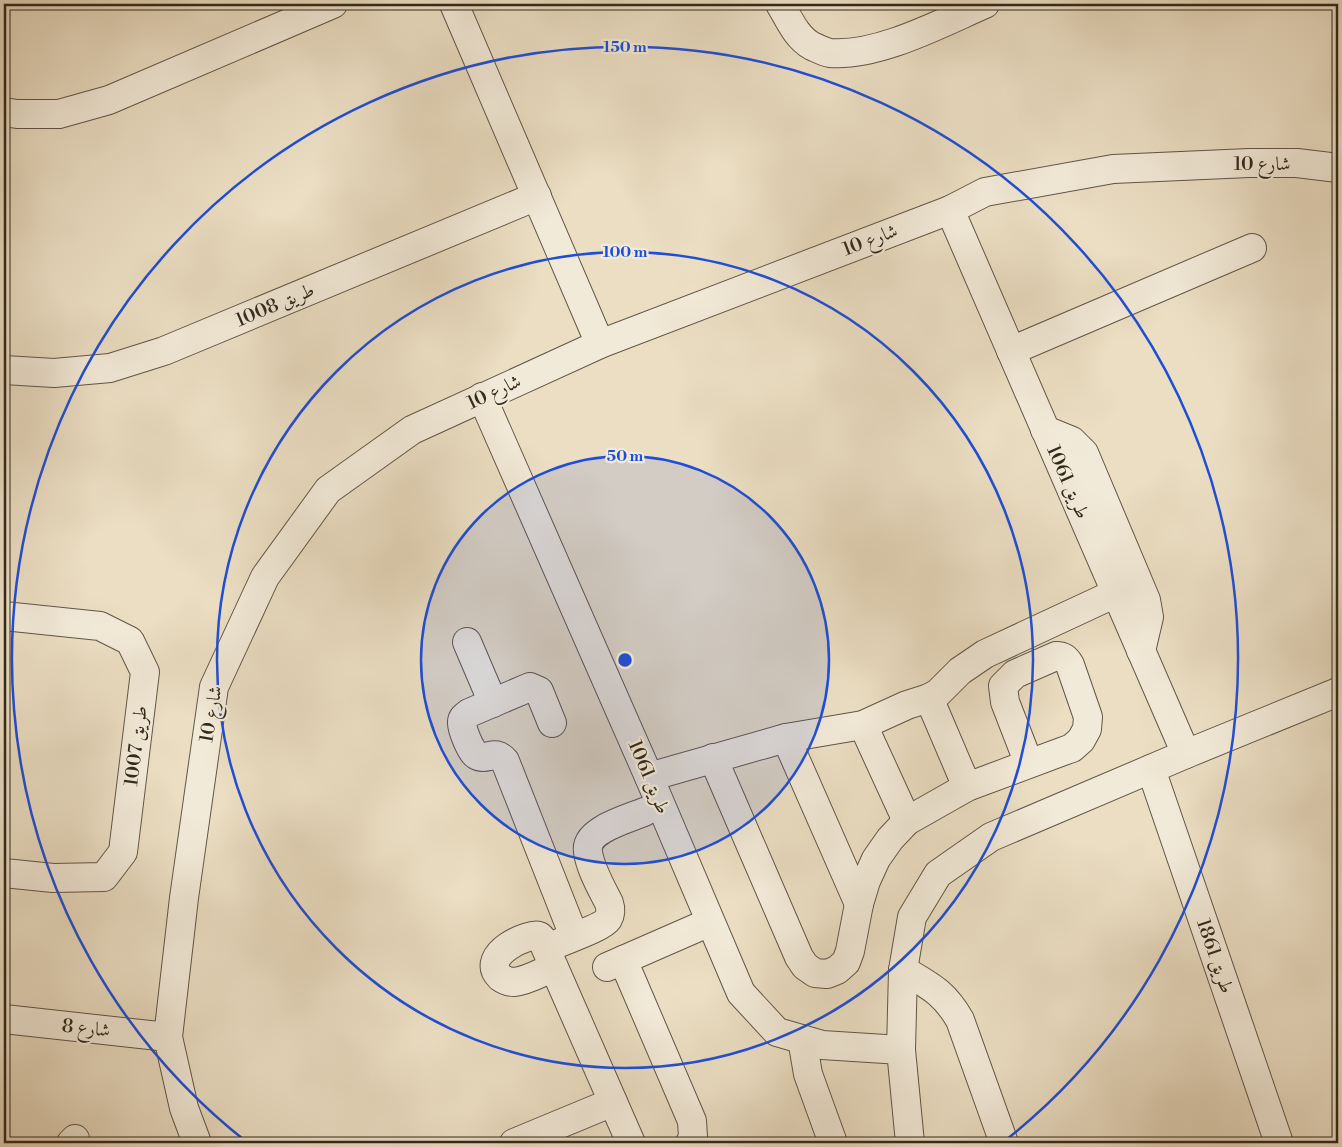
<svg xmlns="http://www.w3.org/2000/svg" width="1342" height="1147" viewBox="0 0 1342 1147" font-family="'Libre Bodoni',Amiri,serif">
  <style>
    .lines { fill: none; stroke-linecap: round; stroke-linejoin: round }
    .minor-casing { stroke: #605647; stroke-width: 30 }
    .minor { stroke: #f2ead8; stroke-width: 28 }
    .ring { fill: none; stroke: #1d4ed8; stroke-width: 2.5 }
    .labels { text-anchor: middle; dominant-baseline: central; stroke-width: 4.5; stroke-linejoin: round; paint-order: stroke }
    .street-label { font-size: 19px; fill: #32291e; stroke: #f2ead8 }
    .centre { fill: #1d4ed8; stroke: #f2ead8; stroke-width: 2.5 }
    .ring-label { font-size: 15px; text-anchor: middle; font-weight: bold; fill: #1d4ed8; stroke: #f2ead8; stroke-width: 4.5; stroke-linejoin: round; paint-order: stroke }
  </style>
  <rect width="100%" height="100%" fill="#ebdec3"/>
  <filter id="stains"><feTurbulence type="fractalNoise" baseFrequency=".004" numOctaves="4"/><feColorMatrix values="0 0 0 0 .2 0 0 0 0 .09 0 0 0 0 .02 0 0 0 .5 -.17"/></filter>
  <radialGradient id="worn" r=".72"><stop offset=".6" stop-color="#630" stop-opacity="0"/><stop offset="1" stop-color="#630" stop-opacity=".3"/></radialGradient>
  <g class="lines">
    <defs>
      <g id="minor">
        <path d="M 454,4 L 600,344"/>
        <path d="M 780,4 C 789,19 796,37 812,46 C 817,48 824,52 830,53 C 878,57 941,23 985,4"/>
        <path d="M 4,112 L 17,114 L 59,114 L 109,100 L 333,4"/>
        <path d="M 950,210 L 1186,754"/>
        <path d="M 1011,351 L 1252,248"/>
        <path d="M 4,370 L 54,373 L 110,368 L 164,351 L 537,196"/>
        <path d="M 482,397 L 649,777 L 741,993 L 777,1032 L 822,1045 L 901,1050"/>
        <path d="M 1045,430 L 1072,441 L 1084,453 L 1146,600 L 1149,617 L 1141,651"/>
        <path d="M 4,616 L 100,626 L 130,641 L 145,672 L 123,852 L 104,877 L 53,878 L 4,873"/>
        <path d="M 467,642 L 493,703"/>
        <path d="M 929,698 L 967,787"/>
        <path d="M 552,723 L 539,691 L 530,687 L 469,713 C 465,716 462,718 462,722 C 461,728 471,752 476,755 C 487,762 494,748 505,761 L 574,936"/>
        <path d="M 863,725 L 907,821"/>
        <path d="M 786,738 L 859,904"/>
        <path d="M 713,758 L 799,957 L 805,966 L 815,973 L 827,974 L 837,970 L 846,962 L 850,951 L 859,904 L 866,881 L 876,859 L 890,839 L 907,821 L 967,787 L 1061,752 L 1072,748 L 1081,740 L 1087,729 L 1088,717 L 1070,665 C 1066,658 1063,656 1056,656 L 1015,674 L 1003,686 L 1005,702 L 1029,764"/>
        <path d="M 1151,769 L 1279,1143"/>
        <path d="M 649,777 L 786,738 L 863,725 L 907,705 L 929,698 L 938,693 L 960,671 L 985,654 L 1116,593"/>
        <path d="M 557,944 C 568,939 603,927 608,919 C 611,914 611,909 609,903 C 602,889 590,868 588,852 C 584,830 628,819 644,812"/>
        <path d="M 623,960 L 692,1121 L 693,1137 L 690,1143"/>
        <path d="M 554,967 C 542,972 527,981 514,982 C 509,982 504,980 500,977 C 478,954 531,932 539,936 C 543,938 544,945 546,949 L 631,1143"/>
        <path d="M 607,967 L 710,922"/>
        <path d="M 903,970 C 930,986 944,992 960,1020 L 1004,1143"/>
        <path d="M 4,1019 L 168,1037"/>
        <path d="M 802,1039 L 808,1074 L 833,1143"/>
        <path d="M 71,1143 L 75,1139"/>
        <path d="M 197,1143 L 184,1108 L 168,1037 L 184,898 L 214,687 L 265,577 L 328,490 L 412,430 L 600,344 L 950,210 L 985,192 L 1113,169 L 1249,163 L 1297,163 L 1338,168"/>
        <path d="M 514,1143 L 613,1102"/>
        <path d="M 910,1143 L 901,1050 L 903,970 L 912,917 L 938,874 L 991,837 L 1186,754 L 1338,692"/>
      </g>
    </defs>
    <use href="#minor" class="minor-casing"/>
    <use href="#minor" class="minor"/>
  </g>
  <circle cx="625" cy="660" r="204" fill="#1d4ed8" fill-opacity=".12"/>
  <g class="ring">
    <circle cx="625" cy="660" r="204"/>
    <circle cx="625" cy="660" r="408"/>
    <path d="M248 1143A613 613 0 1 1 1002 1143"/>
  </g>
  <g class="labels">
    <g class="street-label">
      <text x="1262" y="164">شارع 10</text>
      <text transform="translate(870 240) rotate(-21)">شارع 10</text>
      <text transform="translate(275 305) rotate(-23)">طريق 1008</text>
      <text transform="translate(494 392) rotate(-25)">شارع 10</text>
      <text transform="translate(1068 482) rotate(66)">طريق 1061</text>
      <text transform="translate(211 714) rotate(-80)">شارع 10</text>
      <text transform="translate(136 746) rotate(-83)">طريق 1007</text>
      <text transform="translate(649 777) rotate(67)">طريق 1061</text>
      <text transform="translate(1215 956) rotate(71)">طريق 1861</text>
      <text transform="translate(86 1028) rotate(6)">شارع 8</text>
    </g>
  </g>
  <circle cx="625" cy="660" r="8" class="centre"/>
  <g class="ring-label">
    <text x="625" y="52">150 m</text>
    <text x="625" y="257">100 m</text>
    <text x="625" y="461">50 m</text>
  </g>
  <rect width="1342" height="1147" fill="none" stroke="#ebdec3" stroke-width="20"/>
  <rect x="5" y="5" width="1332" height="1137" fill="none" stroke="#32291e" stroke-width="2.5"/>
  <rect x="10" y="10" width="1322" height="1127" fill="none" stroke="#32291e"/>
  <rect width="100%" height="100%" filter="url(#stains)"/>
  <rect width="100%" height="100%" fill="url(#worn)"/>
</svg>
